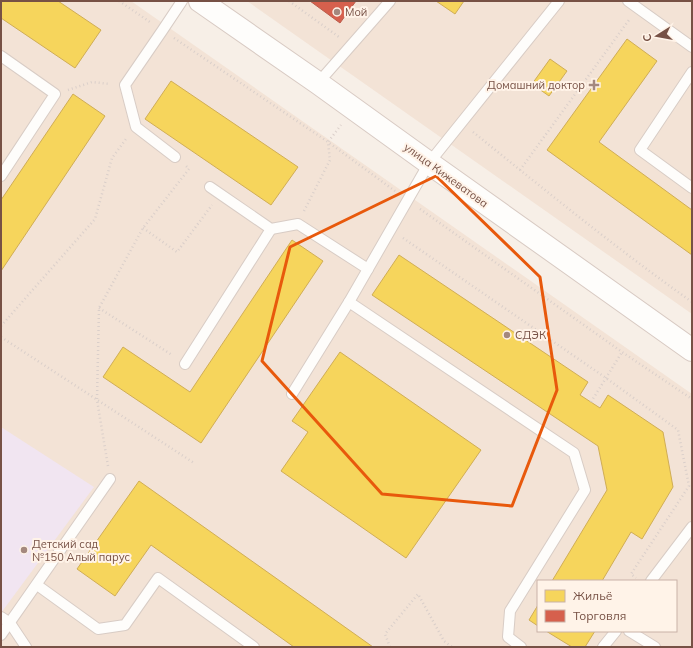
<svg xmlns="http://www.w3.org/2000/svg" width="693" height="648" viewBox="0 0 693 648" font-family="Mulish,sans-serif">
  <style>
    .residential { fill: #f3e3d6; fill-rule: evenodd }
    .education { fill: #f1e5f1 }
    .homes { fill: #f6d55c; stroke: #d0ad55 }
    .shops { fill: #d6604d; stroke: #ba5c4b }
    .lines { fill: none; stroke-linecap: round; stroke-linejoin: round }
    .lane-casing { stroke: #d8ccc5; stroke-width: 12 }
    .secondary-casing { stroke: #d8cac3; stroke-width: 24 }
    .path { stroke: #dacfca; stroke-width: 2.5; stroke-dasharray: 1 3; stroke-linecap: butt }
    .lane { stroke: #fefdfb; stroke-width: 10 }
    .secondary { stroke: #fefdfb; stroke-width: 22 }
    .marked { fill: none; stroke: #e8590c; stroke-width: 3; stroke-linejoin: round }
    .poi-dot { fill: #a4887e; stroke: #fff3e8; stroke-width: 1.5 }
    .labels { text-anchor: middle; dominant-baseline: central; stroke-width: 4; stroke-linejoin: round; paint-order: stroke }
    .poi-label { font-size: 11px; fill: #775145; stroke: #fff3e8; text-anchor: start }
    .street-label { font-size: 11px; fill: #775145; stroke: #fff3e8 }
  </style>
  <rect width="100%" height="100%" fill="#f7efe7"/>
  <g class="residential">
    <path d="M 1,1 L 131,1 L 692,394 L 692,647 L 1,647 ZM 538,581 L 676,581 L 676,631 L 538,631 Z"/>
    <path d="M 247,1 L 692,1 L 692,314 Z"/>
  </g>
  <path class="education" d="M 1,427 L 94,487 L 1,613 Z"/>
  <g class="homes">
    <path d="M 1,1 L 58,1 L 101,30 L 75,68 L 1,18 Z"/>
    <path d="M 436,1 L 464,1 L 455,14 Z"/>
    <path d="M 627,39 L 657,61 L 599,142 L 692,210 L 692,255 L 547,150 Z"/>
    <path d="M 550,59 L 567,71 L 549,96 L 532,84 Z"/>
    <path d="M 171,81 L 298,167 L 271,205 L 145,119 Z"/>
    <path d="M 73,94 L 105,116 L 1,271 L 1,200 Z"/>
    <path d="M 292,240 L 323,261 L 201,443 L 103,377 L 123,347 L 190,392 Z"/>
    <path d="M 399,255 L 588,382 L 580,395 L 600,408 L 608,395 L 663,432 L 673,487 L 642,539 L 631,532 L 602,581 L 552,581 L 607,490 L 598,446 L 372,295 Z"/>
    <path d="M 340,352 L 481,450 L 406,558 L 281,471 L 308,432 L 292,421 Z"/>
    <path d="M 139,481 L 373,647 L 294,647 L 151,545 L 115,596 L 77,569 Z"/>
    <path d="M 538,605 L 538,626 L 529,620 Z"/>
    <path d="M 546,631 L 595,631 L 585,647 L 572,647 Z"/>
  </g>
  <path class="shops" d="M 310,1 L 356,1 L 340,23 Z"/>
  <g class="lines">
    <defs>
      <g id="lane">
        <path d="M 628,1 L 692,47"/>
        <path d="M 1,56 L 55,94 L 1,176"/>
        <path d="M 692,72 L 640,150 L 692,188"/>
        <path d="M 318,83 L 390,1"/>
        <path d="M 175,157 L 136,127 L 125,85 L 162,31 L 182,1"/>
        <path d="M 210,187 L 271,229 L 298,224 L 368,269"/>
        <path d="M 349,302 L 574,453 L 585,490 L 510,611 L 508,637 L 521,647"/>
        <path d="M 185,364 L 271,229"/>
        <path d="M 292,394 L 349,302 L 429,163 L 559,1"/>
        <path d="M 651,581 L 692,527"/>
        <path d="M 37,585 L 98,629 L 125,625 L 158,578 L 254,647"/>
        <path d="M 1,617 L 10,623 L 26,647"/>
        <path d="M 629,631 L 655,647"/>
        <path d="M 1,635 L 110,479"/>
        <path d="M 603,647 L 616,631"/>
      </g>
      <path id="secondary" d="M 200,1 L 318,83 L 429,163 L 692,350"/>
    </defs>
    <use href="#lane" class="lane-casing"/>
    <use href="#secondary" class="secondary-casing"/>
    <g class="path">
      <path d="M 119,1 L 150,22"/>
      <path d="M 289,1 L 339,37"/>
      <path d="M 174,38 L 328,142 L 395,191"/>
      <path d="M 68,90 L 92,82 L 110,84"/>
      <path d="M 473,132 C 545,190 617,249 692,302"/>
      <path d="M 520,170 L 629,20"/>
      <path d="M 420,209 L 622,352 L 692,399"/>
      <path d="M 304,211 L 330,160 L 328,142 L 341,125"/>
      <path d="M 143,228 L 177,252 L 212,205"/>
      <path d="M 403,238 L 606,378 L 678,430 L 689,486 L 631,574 L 636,578"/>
      <path d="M 99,308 L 172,355"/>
      <path d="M 1,326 L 95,219 L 112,158 L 126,139"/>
      <path d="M 1,337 L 194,463"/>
      <path d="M 591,402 L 606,378 L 622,352"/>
      <path d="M 108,466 L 97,400 L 99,308 L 143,228 L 189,169 L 186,166"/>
      <path d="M 390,647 L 385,634 L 418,594 L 444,641 L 452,647"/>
    </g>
    <use href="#lane" class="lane"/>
    <use href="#secondary" class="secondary"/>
  </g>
  <path class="marked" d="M 436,176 L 540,277 L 557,390 L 512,506 L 382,494 L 262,361 L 290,247 Z"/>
  <g class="poi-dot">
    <circle cx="337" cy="12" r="4"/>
    <path d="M592 79h4v4h4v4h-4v4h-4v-4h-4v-4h4z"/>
    <circle cx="507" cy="335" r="4"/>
    <circle cx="24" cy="550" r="4"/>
  </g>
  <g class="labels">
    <g class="poi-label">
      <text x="345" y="12">Мой</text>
      <text x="585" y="85" text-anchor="end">Домашний доктор</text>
      <text x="515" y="335">СДЭК</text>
      <text x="32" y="544">Детский сад<tspan x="32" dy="13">№150 Алый парус</tspan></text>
    </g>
    <g class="street-label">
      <text transform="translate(446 175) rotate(36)">улица Кижеватова</text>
    </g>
  </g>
  <rect width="693" height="648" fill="none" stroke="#775145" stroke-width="4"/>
  <rect x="537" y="580" width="140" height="52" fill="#fff3e8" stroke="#c9b2a7"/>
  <rect x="545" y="590" width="20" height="12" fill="#f6d55c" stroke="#c9b2a7"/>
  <text x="573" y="600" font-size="12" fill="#775145">Жильё</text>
  <rect x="545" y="610" width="20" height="12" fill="#d6604d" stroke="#c9b2a7"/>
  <text x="573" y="620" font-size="12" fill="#775145">Торговля</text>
  <g transform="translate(657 36) rotate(259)" stroke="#fff3e8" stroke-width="3" paint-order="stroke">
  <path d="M0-3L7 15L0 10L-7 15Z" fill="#775145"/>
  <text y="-6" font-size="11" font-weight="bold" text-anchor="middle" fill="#775145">С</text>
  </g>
</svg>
